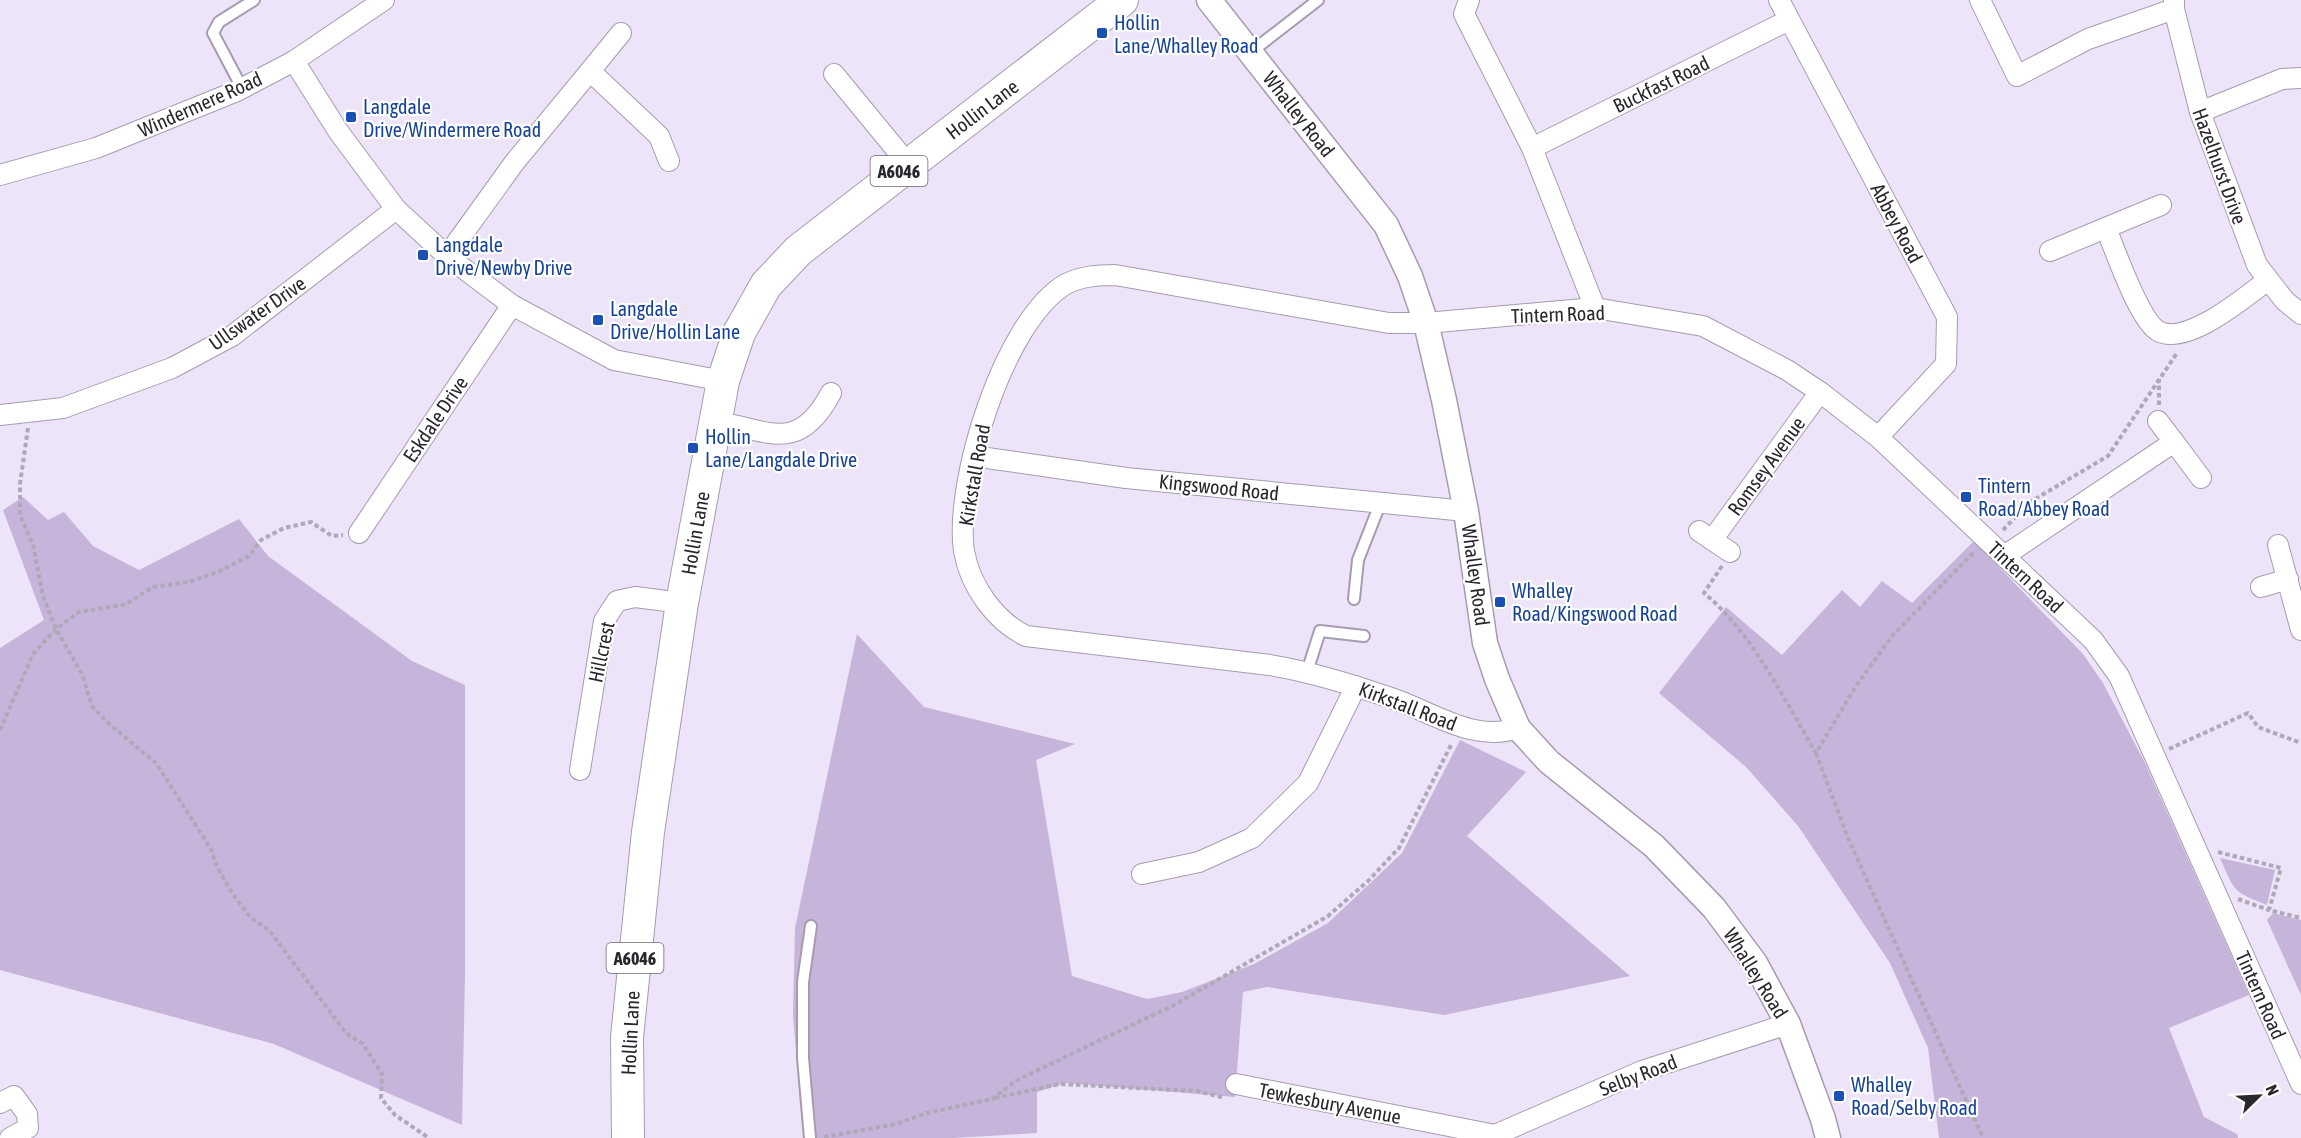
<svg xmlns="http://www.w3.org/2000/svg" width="2301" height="1138" viewBox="0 0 2301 1138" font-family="'Asap Condensed',sans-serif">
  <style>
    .green { fill: #c7b4da }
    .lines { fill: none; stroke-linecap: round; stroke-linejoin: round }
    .service-casing { stroke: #a59caf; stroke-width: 14 }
    .minor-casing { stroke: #a59caf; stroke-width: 22 }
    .tertiary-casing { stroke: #a59caf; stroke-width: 27 }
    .primary-casing { stroke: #a59caf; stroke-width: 34 }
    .path { stroke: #b0a8b9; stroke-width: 4; stroke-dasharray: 4.5 3; stroke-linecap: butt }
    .service { stroke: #fff; stroke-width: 10 }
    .minor { stroke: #fff; stroke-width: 20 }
    .tertiary { stroke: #fff; stroke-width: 24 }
    .primary { stroke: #fff; stroke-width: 32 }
    .transit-dot { fill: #1a4fb4; stroke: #fff; stroke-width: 2 }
    .labels { text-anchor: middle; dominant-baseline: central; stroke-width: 4.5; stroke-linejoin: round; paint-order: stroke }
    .shield { fill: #fff; stroke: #69676c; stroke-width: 1.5 }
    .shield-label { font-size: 18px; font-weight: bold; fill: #29262d }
    .transit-label { font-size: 20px; fill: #164399; stroke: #fff; text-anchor: start }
    .street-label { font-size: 20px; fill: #29262d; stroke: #fff }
  </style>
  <rect width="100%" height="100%" fill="#eee4f9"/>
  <g class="green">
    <path d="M 23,497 L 48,520 L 64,512 L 93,546 L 139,570 L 239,519 L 268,556 L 412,661 L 465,685 L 465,976 L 462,1125 L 274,1044 L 0,970 L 0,648 L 44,620 L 3,510 Z"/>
    <path d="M 1974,541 L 2083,654 L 2103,683 L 2145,763 L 2249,995 L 2169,1028 L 2204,1117 L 2237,1134 L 2238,1138 L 1939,1138 L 1928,1048 L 1890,963 L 1798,826 L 1746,767 L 1659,693 L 1726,607 L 1782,655 L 1842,590 L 1860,607 L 1882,581 L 1912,603 Z"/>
    <path d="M 857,634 L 924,707 L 1075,744 L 1036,760 L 1072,976 L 1147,999 L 1182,992 L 1254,964 L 1328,923 L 1402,853 L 1460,740 L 1526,772 L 1467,836 L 1630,976 L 1444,1015 L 1267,987 L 1243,992 L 1235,1097 L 1065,1083 L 1037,1092 L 1037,1133 L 953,1138 L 803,1138 L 793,1015 L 795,928 Z"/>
    <path d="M 2220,858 L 2275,870 L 2267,905 C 2232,891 2235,892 2220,858 Z"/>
    <path d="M 2273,913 L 2301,920 L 2301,995 L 2267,920 Z"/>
  </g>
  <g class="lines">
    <defs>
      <g id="service">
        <path d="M 1251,52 L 1318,0"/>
        <path d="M 242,88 L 213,33 L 219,22 L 254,0"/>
        <path d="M 1354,599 L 1358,560 L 1380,504"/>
        <path d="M 1307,672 L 1320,631 L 1364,636"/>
        <path d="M 810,1138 L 803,1058 L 803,982 L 811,926"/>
      </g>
      <g id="minor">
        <path d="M 1469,0 L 1464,14 L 1532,148 L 1595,308"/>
        <path d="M 1779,0 L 1947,317 L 1946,364 L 1878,437"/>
        <path d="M 1980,0 L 2017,76 L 2088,39 L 2174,9"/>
        <path d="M 2174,0 L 2174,9 L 2200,112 L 2257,265 L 2285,301 L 2301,314"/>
        <path d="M 294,61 L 338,131 L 396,209 L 447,256 L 512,305 L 614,360 L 723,381"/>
        <path d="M 590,71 L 621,33"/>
        <path d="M 834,74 L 908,164"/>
        <path d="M 2200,112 L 2282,79 L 2301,78"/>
        <path d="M 1532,148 L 1789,20"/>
        <path d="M 0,175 L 96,148 L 237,91 L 294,61 L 384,0"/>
        <path d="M 2106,228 C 2115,250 2139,320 2158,331 C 2187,347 2246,296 2268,280"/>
        <path d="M 2050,251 L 2161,205"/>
        <path d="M 447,256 L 514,163 L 590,71 L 659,136 L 669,161"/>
        <path d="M 0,415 L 63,408 L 172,368 L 232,336 L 396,209"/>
        <path d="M 716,421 C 771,432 799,453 831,393"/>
        <path d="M 2158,421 L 2174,442"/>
        <path d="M 973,456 L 1126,478 L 1466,511"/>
        <path d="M 1699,531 L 1730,552"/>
        <path d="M 359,533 L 512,305"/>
        <path d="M 1712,540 L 1820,392"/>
        <path d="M 2278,545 L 2301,630"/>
        <path d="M 2004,556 L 2174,442 L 2201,478"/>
        <path d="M 2261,587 L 2288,579"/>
        <path d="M 1518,728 C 1473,743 1433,712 1391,698 C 1351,684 1312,672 1270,665 L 1026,636 C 995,621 970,586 964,551 C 954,483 1004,320 1066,284 C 1082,276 1098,275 1115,275 L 1389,323 L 1426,323 L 1595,308 L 1703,326 L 1787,370 L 1820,392 L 1878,437 L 2093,640 L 2119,676 L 2301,1084"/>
        <path d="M 580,770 L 604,621 L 617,601 L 635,597 L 682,603"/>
        <path d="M 1142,874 L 1199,862 L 1252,838 L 1308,783 L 1356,686"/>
        <path d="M 1236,1084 L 1495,1135"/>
        <path d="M 0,1103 L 14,1096 L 27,1114 L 28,1128 L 10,1138"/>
        <path d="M 1494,1138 L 1495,1135 L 1642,1071 L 1788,1024"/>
      </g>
      <path id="tertiary" d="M 1209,0 L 1386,225 L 1410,276 L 1426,323 L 1444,400 L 1466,511 L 1485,643 L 1497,679 L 1518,728 L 1549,762 L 1654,846 L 1714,908 L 1755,963 L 1788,1024 L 1823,1119 L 1828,1138"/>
      <path id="primary" d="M 628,1138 L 627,1037 L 648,832 L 682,603 L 723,381 L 739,333 L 766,285 L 798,251 L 1122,0"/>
    </defs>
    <use href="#service" class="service-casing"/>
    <use href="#minor" class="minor-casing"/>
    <use href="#tertiary" class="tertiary-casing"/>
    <use href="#primary" class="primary-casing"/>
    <g class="path">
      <path d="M 2159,405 L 2159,379"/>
      <path d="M 28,428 L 20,484 L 20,515 L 33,545 L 43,596 L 56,629 L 82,674 L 92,706 L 107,722 L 156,763 L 211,849 L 217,867 L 234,896 L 251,918 L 269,930 L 346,1033 L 363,1044 L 382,1074 L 381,1098 L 395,1115 L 429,1138"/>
      <path d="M 2003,530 L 2030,502 L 2108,456 L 2177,353"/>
      <path d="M 1722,566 L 1704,593 C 1752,633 1784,699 1816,753 L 1856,686 L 1892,636 L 1975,551"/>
      <path d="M 0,730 L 33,654 L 56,629 L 79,612 L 126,604 L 153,587 L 189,582 L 220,571 L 249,556 L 261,540 L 284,528 L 311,522 L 332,536 L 343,535"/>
      <path d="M 2169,749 L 2248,713 L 2258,727 L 2301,743"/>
      <path d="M 1816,753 L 1848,838 L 1983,1138"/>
      <path d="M 2218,852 L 2281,868 L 2269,910 L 2301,918"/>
      <path d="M 2238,899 L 2269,910"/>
      <path d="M 995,1098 L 1059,1084 L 1197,1091 L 1225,1098"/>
      <path d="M 824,1137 L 896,1124 L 927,1113 L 992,1099 L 1017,1080 L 1176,1004 L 1328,916 L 1368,881 L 1399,848 L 1452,743"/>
    </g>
    <use href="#service" class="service"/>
    <use href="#minor" class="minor"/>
    <use href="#tertiary" class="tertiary"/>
    <use href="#primary" class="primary"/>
  </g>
  <g class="transit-dot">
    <rect x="1096" y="27" width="12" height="12" rx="3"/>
    <rect x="345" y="111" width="12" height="12" rx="3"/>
    <rect x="417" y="249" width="12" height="12" rx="3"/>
    <rect x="592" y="314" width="12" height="12" rx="3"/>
    <rect x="687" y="442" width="12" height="12" rx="3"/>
    <rect x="1960" y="491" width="12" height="12" rx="3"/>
    <rect x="1494" y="596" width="12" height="12" rx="3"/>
    <rect x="1833" y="1090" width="12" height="12" rx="3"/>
  </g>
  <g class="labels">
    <g class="shield">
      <rect x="870.5" y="156" width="57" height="30" rx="4.5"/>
      <rect x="606.5" y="943" width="57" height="30" rx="4.5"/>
    </g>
    <g class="shield-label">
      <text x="899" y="171">A6046</text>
      <text x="635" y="958">A6046</text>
    </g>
    <g class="transit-label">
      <text x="1114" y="22">Hollin<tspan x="1114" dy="23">Lane/Whalley Road</tspan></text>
      <text x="363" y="106">Langdale<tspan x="363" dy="23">Drive/Windermere Road</tspan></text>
      <text x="435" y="244">Langdale<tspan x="435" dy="23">Drive/Newby Drive</tspan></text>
      <text x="610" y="308">Langdale<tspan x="610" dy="23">Drive/Hollin Lane</tspan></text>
      <text x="705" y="436">Hollin<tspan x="705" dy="23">Lane/Langdale Drive</tspan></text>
      <text x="1978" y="485">Tintern<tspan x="1978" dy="23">Road/Abbey Road</tspan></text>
      <text x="1512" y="590">Whalley<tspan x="1512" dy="23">Road/Kingswood Road</tspan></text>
      <text x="1851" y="1084">Whalley<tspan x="1851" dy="23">Road/Selby Road</tspan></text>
    </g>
    <g class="street-label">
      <text transform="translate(1661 84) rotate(-26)">Buckfast Road</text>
      <text transform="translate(200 104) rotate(-24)">Windermere Road</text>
      <text transform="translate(982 109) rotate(-37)">Hollin Lane</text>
      <text transform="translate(1299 114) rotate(52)">Whalley Road</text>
      <text transform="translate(2220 166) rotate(70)">Hazelhurst Drive</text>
      <text transform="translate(1897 223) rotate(62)">Abbey Road</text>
      <text transform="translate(257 313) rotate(-35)">Ullswater Drive</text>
      <text transform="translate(1558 314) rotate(-2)">Tintern Road</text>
      <text transform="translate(435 419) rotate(-56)">Eskdale Drive</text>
      <text transform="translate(1766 466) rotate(-54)">Romsey Avenue</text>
      <text transform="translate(974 475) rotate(-80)">Kirkstall Road</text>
      <text transform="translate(1219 487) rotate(6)">Kingswood Road</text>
      <text transform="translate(695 533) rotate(-80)">Hollin Lane</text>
      <text transform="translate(1476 575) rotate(82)">Whalley Road</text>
      <text transform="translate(2026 577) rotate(43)">Tintern Road</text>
      <text transform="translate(601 652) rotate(-78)">Hillcrest</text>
      <text transform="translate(1408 706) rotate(21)">Kirkstall Road</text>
      <text transform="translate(1756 973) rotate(58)">Whalley Road</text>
      <text transform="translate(2261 995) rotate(66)">Tintern Road</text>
      <text transform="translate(630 1033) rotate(-87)">Hollin Lane</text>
      <text transform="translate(1638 1075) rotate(-21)">Selby Road</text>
      <text transform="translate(1330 1103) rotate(11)">Tewkesbury Avenue</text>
    </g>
  </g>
  <g transform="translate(2259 1096) rotate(66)" stroke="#ffffff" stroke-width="4.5" paint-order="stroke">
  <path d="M0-4.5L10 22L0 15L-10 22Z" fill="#29262d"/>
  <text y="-9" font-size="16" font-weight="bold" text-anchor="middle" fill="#29262d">N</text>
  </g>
</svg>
